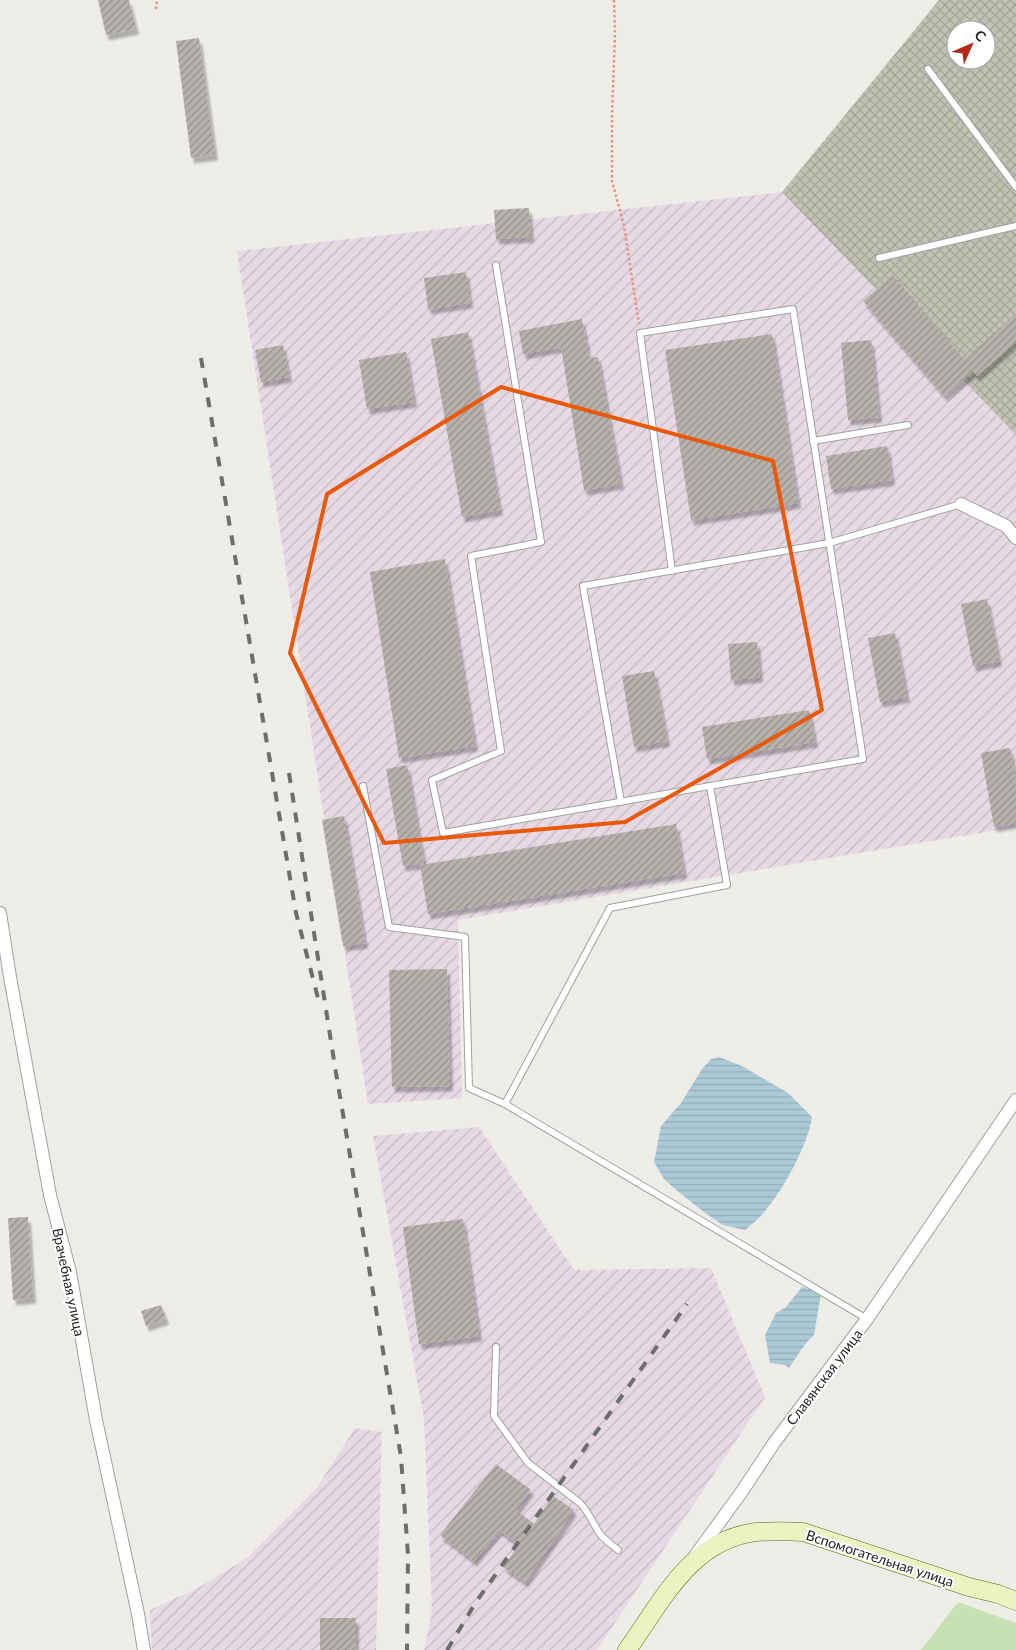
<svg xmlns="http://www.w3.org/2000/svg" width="1016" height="1650" viewBox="0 0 1016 1650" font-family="Lato,sans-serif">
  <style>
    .industrial { fill: url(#industrial-furrows) }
    .construction { fill: url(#construction-cross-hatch); fill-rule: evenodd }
    .grass { fill: #c6e2b3 }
    .water { fill: url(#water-rules) }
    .building { fill: url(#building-hatch); filter: url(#shadow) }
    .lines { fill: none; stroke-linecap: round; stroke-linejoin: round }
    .lane-casing { stroke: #a0a0a0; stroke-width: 8 }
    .street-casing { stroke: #a0a0a0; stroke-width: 14 }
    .secondary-casing { stroke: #586913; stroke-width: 19 }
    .path { stroke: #e8927e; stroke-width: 2.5; stroke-dasharray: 2.5 2.5; stroke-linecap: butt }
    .lane { stroke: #fff; stroke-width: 6 }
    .street { stroke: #fff; stroke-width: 12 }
    .secondary { stroke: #ebf2c1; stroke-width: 18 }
    .rail { stroke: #6d6d6d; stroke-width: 4; stroke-dasharray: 10 10; stroke-linecap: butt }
    .marked { fill: none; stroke: #e8590c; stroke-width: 4; stroke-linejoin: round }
    .labels { text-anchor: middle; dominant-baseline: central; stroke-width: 4; stroke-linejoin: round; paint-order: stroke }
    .street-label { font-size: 14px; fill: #1f1f1f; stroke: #fff }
  </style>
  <defs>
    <pattern id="industrial-furrows" width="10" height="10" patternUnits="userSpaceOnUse" patternTransform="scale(1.25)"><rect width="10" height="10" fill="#e7d9e3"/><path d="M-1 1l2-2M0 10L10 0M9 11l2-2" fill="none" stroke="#c6bac2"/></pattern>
    <pattern id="construction-cross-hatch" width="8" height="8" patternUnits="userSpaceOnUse" patternTransform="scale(1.25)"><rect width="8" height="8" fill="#c1c2b3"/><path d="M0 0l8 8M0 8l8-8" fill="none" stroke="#a5a69a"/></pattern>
    <pattern id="water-rules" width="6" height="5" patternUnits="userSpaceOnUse" patternTransform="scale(1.25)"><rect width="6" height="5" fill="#acc9d6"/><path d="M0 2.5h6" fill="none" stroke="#94acb7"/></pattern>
    <pattern id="building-hatch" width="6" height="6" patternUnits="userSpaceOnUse" patternTransform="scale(1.25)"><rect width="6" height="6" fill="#b7b2ac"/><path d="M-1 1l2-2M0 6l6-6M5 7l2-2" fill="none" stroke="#94908b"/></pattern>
    <filter id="shadow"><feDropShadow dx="3" dy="5.5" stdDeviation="1" flood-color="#0004"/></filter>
  </defs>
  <rect width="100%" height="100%" fill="#eeece6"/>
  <g class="industrial">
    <path d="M 782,192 L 1016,435 L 1016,827 L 458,920 L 462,1098 L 368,1104 L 237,251 Z"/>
    <path d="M 479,1127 L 574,1270 L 711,1268 L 765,1397 L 597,1650 L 424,1650 L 432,1611 L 424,1419 L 373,1136 Z"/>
    <path d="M 355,1428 L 382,1432 L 376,1650 L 152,1650 L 150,1610 L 198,1588 L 247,1558 L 316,1489 Z"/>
  </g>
  <path class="construction" d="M 939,0 L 1016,0 L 1016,435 L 782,192 ZM 956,30 L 986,30 L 986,60 L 956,60 Z"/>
  <path class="grass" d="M 958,1602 L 1016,1623 L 1016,1650 L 921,1650 Z"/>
  <g class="water">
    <path d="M 719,1057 L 742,1066 L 788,1093 L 812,1117 C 808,1145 783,1190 765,1211 C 759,1219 752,1224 745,1230 L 723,1225 L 705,1213 L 675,1189 L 664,1179 L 654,1162 L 661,1126 L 681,1103 L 702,1069 L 711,1059 Z"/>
    <path d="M 802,1287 L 821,1293 L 814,1335 L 806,1343 L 789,1368 L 785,1365 L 770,1363 L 765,1335 L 776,1313 L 786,1307 Z"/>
  </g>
  <g class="building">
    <path d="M 98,0 L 129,0 L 136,29 L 106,35 Z"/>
    <path d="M 199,38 L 215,155 L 191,158 L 176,41 Z"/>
    <path d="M 529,208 L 531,237 L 496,239 L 494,210 Z"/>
    <path d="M 466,272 L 470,303 L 428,309 L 424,278 Z"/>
    <path d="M 893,275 L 964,359 L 1016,314 L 1016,342 L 977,376 L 973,372 L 944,396 L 863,301 Z"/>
    <path d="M 582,319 L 589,358 L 598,357 L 621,484 L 584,490 L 561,347 L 523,354 L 519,331 Z"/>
    <path d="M 468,332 L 500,510 L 462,517 L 431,339 Z"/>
    <path d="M 772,334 L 798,503 L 691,520 L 665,350 Z"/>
    <path d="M 871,340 L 879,417 L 848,420 L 841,343 Z"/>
    <path d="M 283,345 L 289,377 L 261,382 L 255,350 Z"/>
    <path d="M 406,352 L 414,402 L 367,409 L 359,360 Z"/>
    <path d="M 887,446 L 892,480 L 831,489 L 826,456 Z"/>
    <path d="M 445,559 L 475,746 L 399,758 L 370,572 Z"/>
    <path d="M 987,599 L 999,661 L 973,666 L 961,604 Z"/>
    <path d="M 895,633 L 907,697 L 880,702 L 868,638 Z"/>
    <path d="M 757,642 L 760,677 L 731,680 L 728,644 Z"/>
    <path d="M 654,671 L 667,741 L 634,747 L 622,676 Z"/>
    <path d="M 809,710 L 815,742 L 707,759 L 702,727 Z"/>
    <path d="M 1010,748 L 1016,780 L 1016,823 L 994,827 L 981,753 Z"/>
    <path d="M 407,765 L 424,863 L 403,866 L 386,769 Z"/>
    <path d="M 344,816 L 365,943 L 343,946 L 322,820 Z"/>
    <path d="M 676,824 L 684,873 L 428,914 L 420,865 Z"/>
    <path d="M 447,969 L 450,1086 L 392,1087 L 389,970 Z"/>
    <path d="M 28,1217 L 33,1298 L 13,1300 L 8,1218 Z"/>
    <path d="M 463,1219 L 479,1336 L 419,1344 L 403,1227 Z"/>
    <path d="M 161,1305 L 166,1319 L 146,1326 L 141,1311 Z"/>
    <path d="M 496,1464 L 531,1490 L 516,1510 L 534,1524 L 553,1496 L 574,1510 L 525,1582 L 503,1567 L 519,1545 L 499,1530 L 474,1561 L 440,1535 Z"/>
    <rect x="320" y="1618" width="36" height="32"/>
  </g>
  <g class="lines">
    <defs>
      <g id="lane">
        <path d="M 928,69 L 1016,187"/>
        <path d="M 879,258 L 1016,226"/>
        <path d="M 496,265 L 541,542 L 471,556 L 501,751 L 432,780 L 443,833 L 863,759 L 793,309 L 640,333 L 672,571"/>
        <path d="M 813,441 L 908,425"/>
        <path d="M 363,786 L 389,927 L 465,937 L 469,1088 L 505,1104"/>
        <path d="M 710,786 L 727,885 L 610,908 L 505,1104 L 867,1319"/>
        <path d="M 621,802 L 583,586 L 829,543 L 961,504"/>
        <path d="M 496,1347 L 494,1416 L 528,1463 L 580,1503 C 589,1512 593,1524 600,1534 C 605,1540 612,1545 618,1550"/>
      </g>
      <g id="street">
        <path d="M 961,504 L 1006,526 L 1016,538"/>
        <path d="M 0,913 L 10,977 L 50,1195 L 70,1272 L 96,1420 L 138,1614 L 144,1650"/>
        <path d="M 695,1556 L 743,1490 L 774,1443 L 867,1319 L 1016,1100"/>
      </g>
      <path id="secondary" d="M 627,1650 C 662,1602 690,1540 756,1532 C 772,1531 787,1531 803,1532 L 969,1587 L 998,1594 L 1016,1601"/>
    </defs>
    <use href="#lane" class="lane-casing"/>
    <use href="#street" class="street-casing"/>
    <use href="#secondary" class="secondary-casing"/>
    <g class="path">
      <path d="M 614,0 L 615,33 L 612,115 L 612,181 L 624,226 L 639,324"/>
      <path d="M 156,9 L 157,0"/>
    </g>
    <use href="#lane" class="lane"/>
    <use href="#street" class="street"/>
    <use href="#secondary" class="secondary"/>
    <g class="rail">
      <path d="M 201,358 L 296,913 L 319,1002"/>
      <path d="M 289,773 L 335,1067 L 401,1457 L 408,1555 L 407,1650"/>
      <path d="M 447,1650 L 476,1602 L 687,1304"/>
    </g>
  </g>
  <path class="marked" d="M 501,387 L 773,461 L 822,710 L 625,822 L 384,843 L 290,653 L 327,494 Z"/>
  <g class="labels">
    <g class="street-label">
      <text transform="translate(69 1282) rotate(78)">Врачебная улица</text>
      <text transform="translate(824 1377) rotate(-53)">Славянская улица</text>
      <text transform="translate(880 1558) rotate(18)">Вспомогательная улица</text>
    </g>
  </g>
  <g transform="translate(971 45) rotate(45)"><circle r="24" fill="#ffffff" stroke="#a5a5a5"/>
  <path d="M0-4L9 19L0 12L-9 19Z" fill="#b42719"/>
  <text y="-8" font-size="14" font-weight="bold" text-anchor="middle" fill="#1f1f1f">С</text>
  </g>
</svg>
